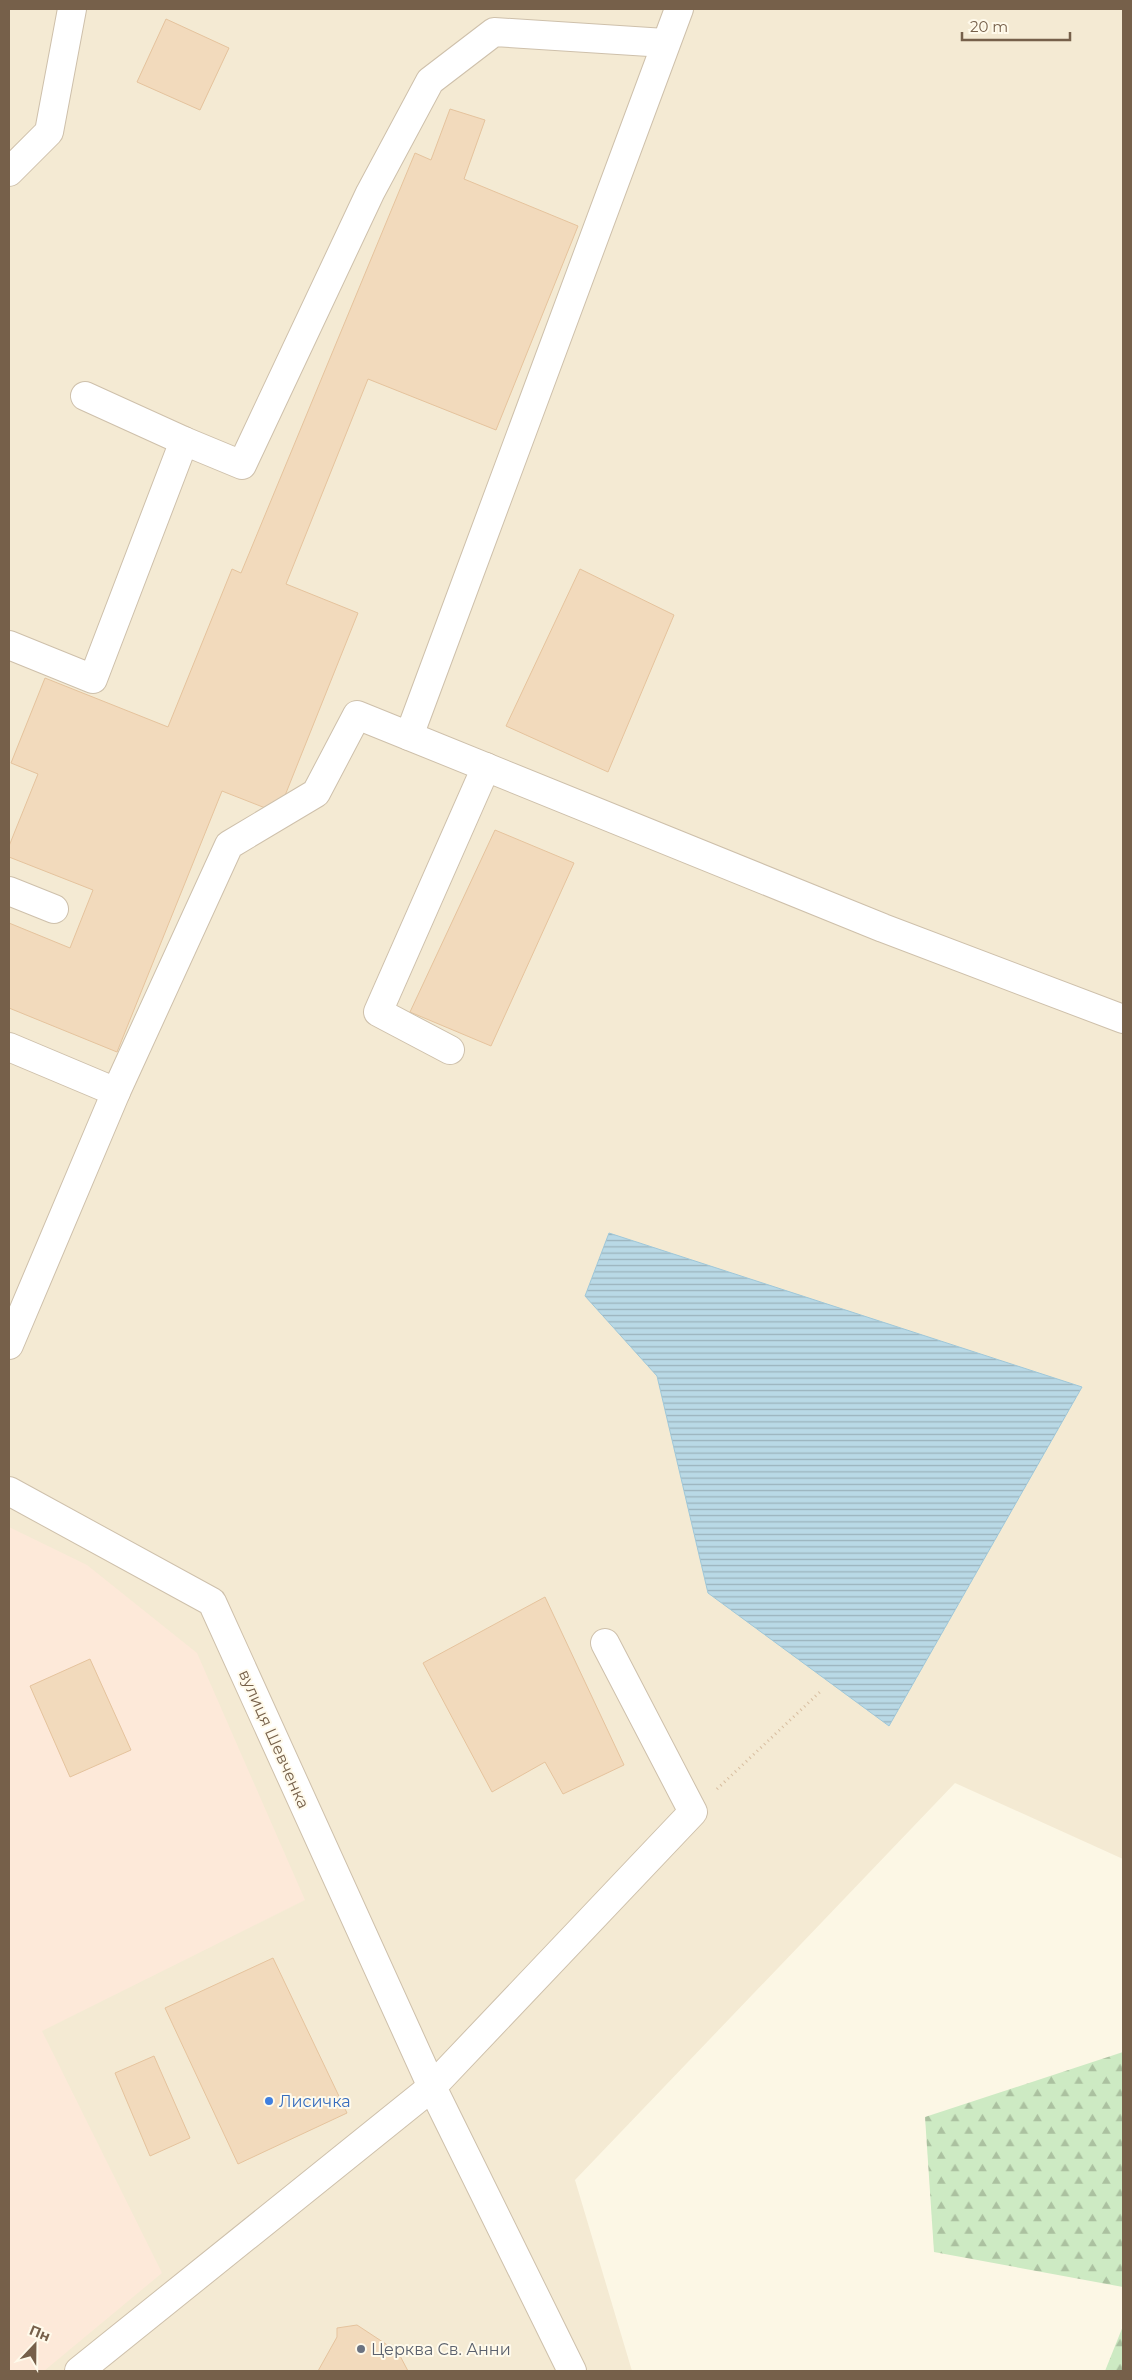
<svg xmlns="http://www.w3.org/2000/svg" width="1132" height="2380" viewBox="0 0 1132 2380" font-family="Montserrat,sans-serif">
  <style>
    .residential { fill: #f4ead3 }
    .commercial { fill: #fde9d9 }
    .forest { fill: url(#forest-firs) }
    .water { fill: url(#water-rules); stroke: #9fc7d8 }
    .building { fill: #f2dabc; stroke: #e5c39d }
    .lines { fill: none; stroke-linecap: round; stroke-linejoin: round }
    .minor-casing { stroke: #cec0ab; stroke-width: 30 }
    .path { stroke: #d7bd9f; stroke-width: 3; stroke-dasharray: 1 4; stroke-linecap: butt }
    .minor { stroke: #fff; stroke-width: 28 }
    .shop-dot { fill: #3f7fe0; stroke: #fffaeb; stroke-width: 2 }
    .worship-dot { fill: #6b7280; stroke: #fffaeb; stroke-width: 2 }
    .labels { text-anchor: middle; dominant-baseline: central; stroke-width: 4; stroke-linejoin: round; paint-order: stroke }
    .street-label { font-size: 16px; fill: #76604a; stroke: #fffaeb }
    .shop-label { font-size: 16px; fill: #366cbe; stroke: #fffaeb; text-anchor: start }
    .worship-label { font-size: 16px; fill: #5b616d; stroke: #fffaeb; text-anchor: start }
  </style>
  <defs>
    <pattern id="forest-firs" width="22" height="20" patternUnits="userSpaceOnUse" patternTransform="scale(1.25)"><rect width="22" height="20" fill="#cdeac3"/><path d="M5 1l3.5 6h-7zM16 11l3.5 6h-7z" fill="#abc1a0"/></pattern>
    <pattern id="water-rules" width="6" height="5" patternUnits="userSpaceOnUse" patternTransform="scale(1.25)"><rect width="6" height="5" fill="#b9d9e6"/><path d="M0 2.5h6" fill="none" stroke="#9bb3bc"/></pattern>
  </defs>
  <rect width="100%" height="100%" fill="#fcf7e5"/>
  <path class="residential" d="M 9,9 L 1123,9 L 1123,1859 L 955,1783 L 575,2180 L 632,2371 L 9,2371 Z"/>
  <path class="commercial" d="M 9,1527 L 87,1565 L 197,1653 L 305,1900 L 42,2031 L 162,2273 L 44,2371 L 9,2371 Z"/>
  <g class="forest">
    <path d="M 1123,2052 L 1123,2287 L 934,2252 L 925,2117 Z"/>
    <path d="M 1123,2326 L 1123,2371 L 1105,2371 Z"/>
  </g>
  <path class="water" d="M 609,1233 L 1082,1387 L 889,1726 L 708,1593 L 657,1376 L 585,1296 Z"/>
  <g class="building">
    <path d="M 166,19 L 229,48 L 200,110 L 137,82 Z"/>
    <path d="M 450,109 L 485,120 L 464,179 L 578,226 L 496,430 L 368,379 L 286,584 L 358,613 L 278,813 L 222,791 L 117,1052 L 9,1008 L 9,923 L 70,948 L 93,890 L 9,857 L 9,846 L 38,774 L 11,763 L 45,678 L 168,727 L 232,569 L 241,573 L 415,153 L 431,160 Z"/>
    <path d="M 580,569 L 674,615 L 608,772 L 506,726 Z"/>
    <path d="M 495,830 L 574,863 L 491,1046 L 410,1012 Z"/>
    <path d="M 545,1597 L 624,1765 L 563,1794 L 545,1762 L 492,1792 L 423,1663 Z"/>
    <path d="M 90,1659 L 131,1750 L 70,1777 L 30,1686 Z"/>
    <path d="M 273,1958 L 347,2113 L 238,2164 L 165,2008 Z"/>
    <path d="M 154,2056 L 190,2138 L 150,2156 L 115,2073 Z"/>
    <path d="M 357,2325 L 398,2352 L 408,2371 L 318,2371 L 337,2337 L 337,2328 Z"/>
  </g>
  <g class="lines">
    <defs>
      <g id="minor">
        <path d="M 9,172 L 49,132 L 72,9"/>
        <path d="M 85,396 L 184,441"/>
        <path d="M 9,645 L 93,679 L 184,441 L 242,465 L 370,193 L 430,81 L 494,32 L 665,43"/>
        <path d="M 409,736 L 883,928 L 1123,1019"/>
        <path d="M 9,891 L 54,909"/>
        <path d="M 9,1047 L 116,1092 L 9,1345"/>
        <path d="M 450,1050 L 378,1012 L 486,767"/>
        <path d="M 116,1092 L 229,845 L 316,793 L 357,715 L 409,736 L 679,9"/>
        <path d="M 9,1491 L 212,1602 L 432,2087 L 572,2371"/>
        <path d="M 79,2371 L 432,2087 L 693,1812 L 605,1643"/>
      </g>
    </defs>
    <use href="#minor" class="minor-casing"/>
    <path class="path" d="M 717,1789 L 822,1690"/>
    <use href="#minor" class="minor"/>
  </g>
  <circle class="shop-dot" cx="269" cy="2101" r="5"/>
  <circle class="worship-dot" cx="361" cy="2349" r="5"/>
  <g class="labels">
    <g class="street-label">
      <text transform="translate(274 1739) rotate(66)">вулиця Шевченка</text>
    </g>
    <g class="shop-label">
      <text x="279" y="2101">Лисичка</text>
    </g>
    <g class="worship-label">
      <text x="371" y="2349">Церква Св. Анни</text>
    </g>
  </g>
  <rect width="1132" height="2380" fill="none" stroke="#76604a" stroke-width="20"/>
  <g transform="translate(35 2345) rotate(22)" stroke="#fffaeb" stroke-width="4" paint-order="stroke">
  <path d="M0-4L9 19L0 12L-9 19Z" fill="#76604a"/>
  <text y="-8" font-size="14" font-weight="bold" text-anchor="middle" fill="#76604a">Пн</text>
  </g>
  <path d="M962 32v8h108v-8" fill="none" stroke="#76604a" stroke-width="2.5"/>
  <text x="970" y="32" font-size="15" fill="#76604a" stroke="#fffaeb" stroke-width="4" paint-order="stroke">20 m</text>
</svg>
